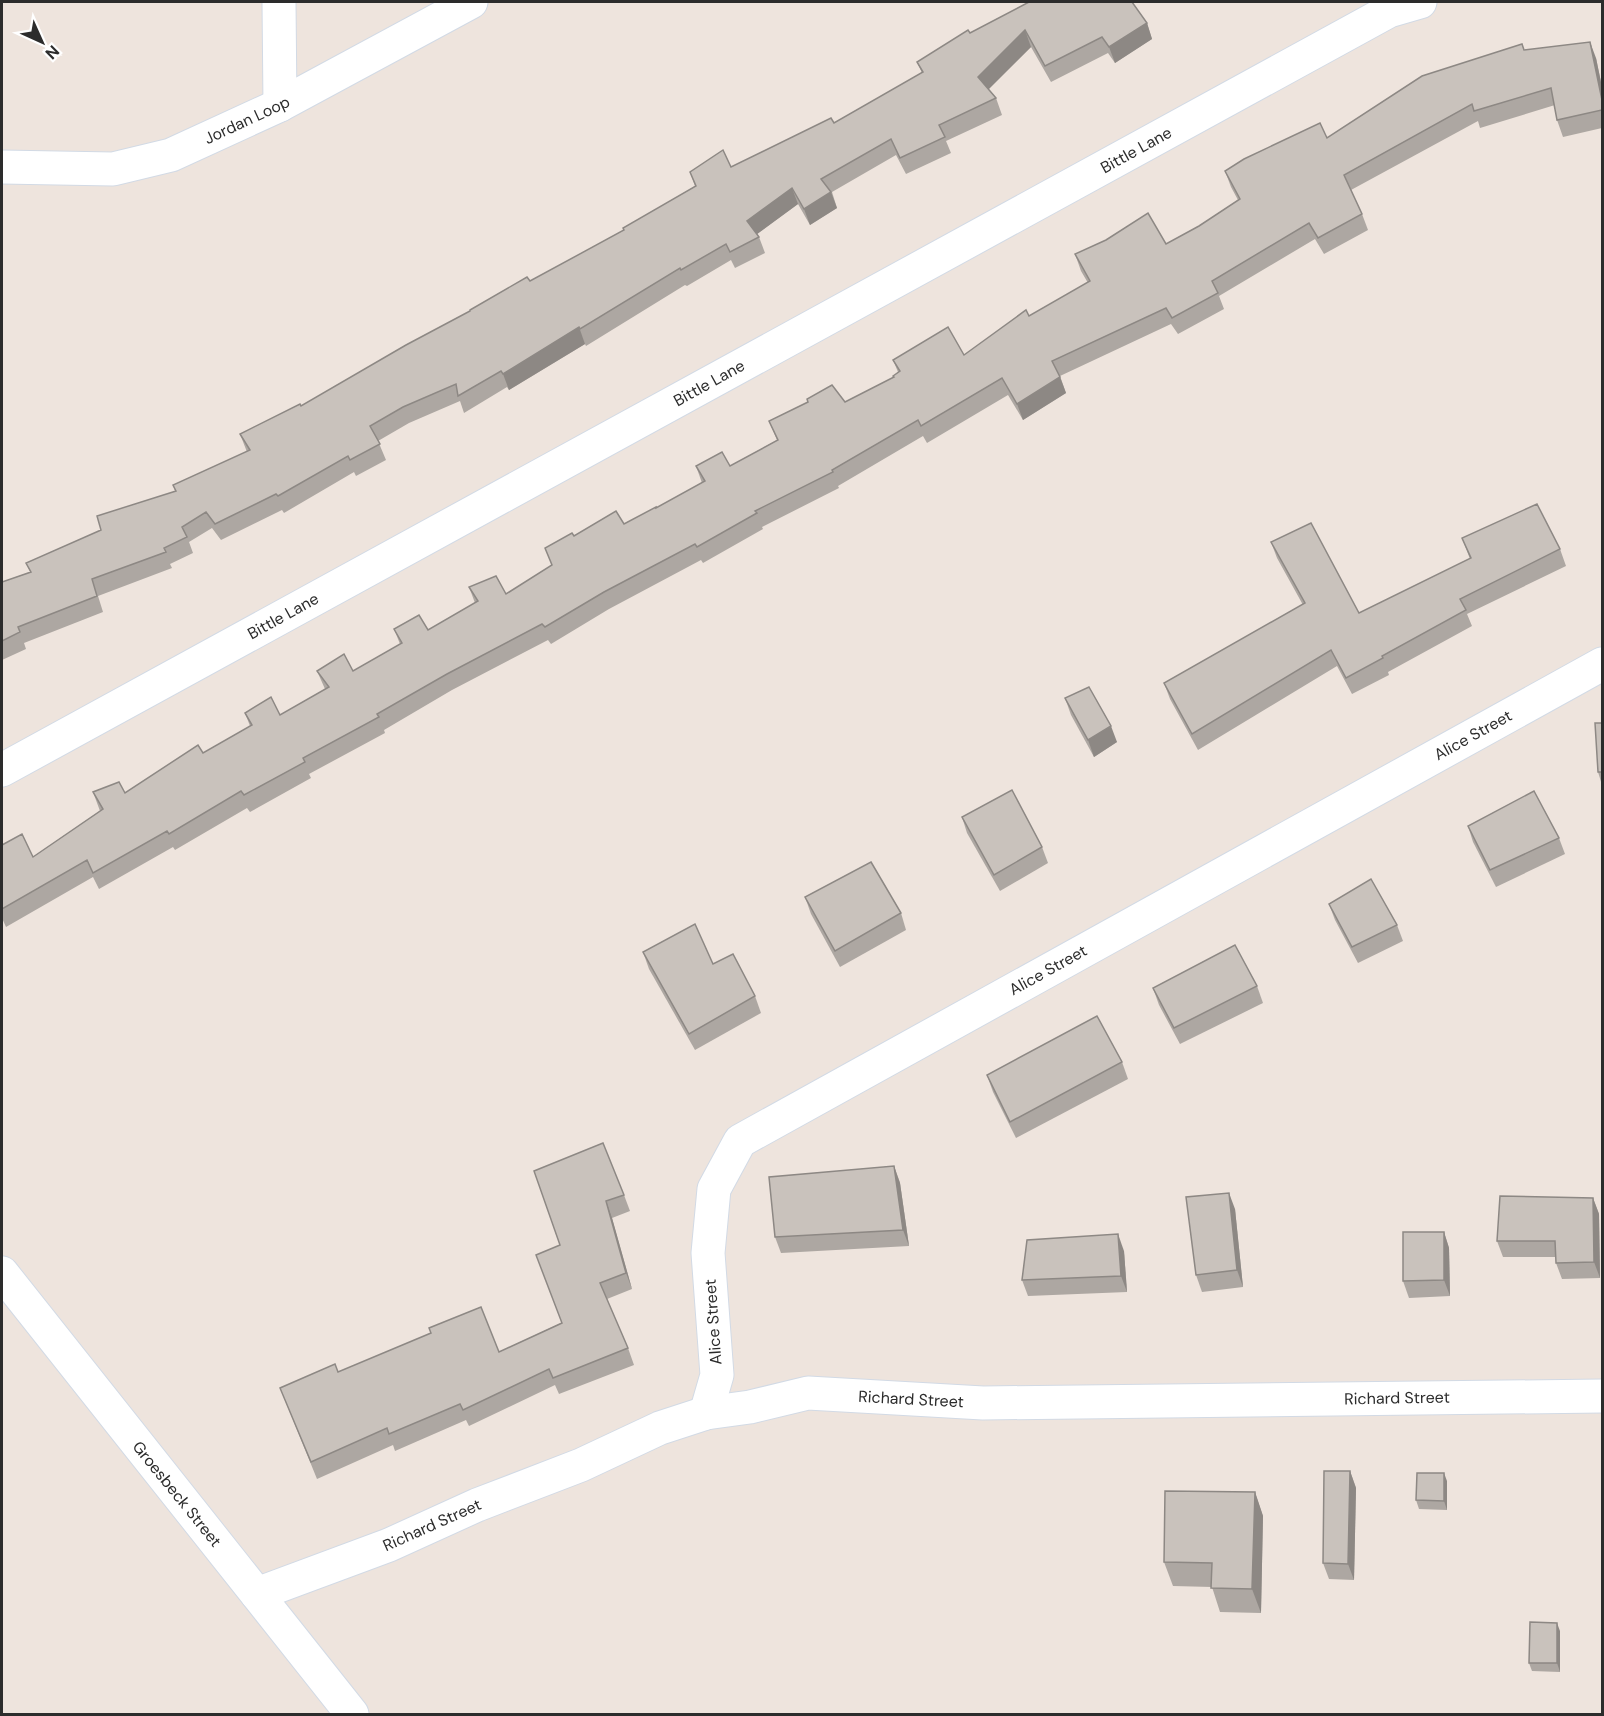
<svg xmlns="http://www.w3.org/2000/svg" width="1604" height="1716" viewBox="0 0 1604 1716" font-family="'DM Sans',sans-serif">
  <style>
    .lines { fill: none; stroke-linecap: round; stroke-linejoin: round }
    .minor-casing { stroke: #d2dae5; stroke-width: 35 }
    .tertiary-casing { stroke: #d2dae5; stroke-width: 35 }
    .minor { stroke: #fff; stroke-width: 33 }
    .tertiary { stroke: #fff; stroke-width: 33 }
    .wall { fill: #ada7a2 }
    .shaded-wall { fill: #8d8884 }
    .building { fill: #c9c2bc; stroke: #8d8884; stroke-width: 1.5 }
    .labels { text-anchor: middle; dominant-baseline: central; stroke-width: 5; stroke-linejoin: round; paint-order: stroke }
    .street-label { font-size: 16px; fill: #2c2c2c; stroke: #fff }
  </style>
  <rect width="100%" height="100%" fill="#eee4dd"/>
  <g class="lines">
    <defs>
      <g id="minor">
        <path d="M 279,2 L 280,105"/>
        <path d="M 2,167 L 113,169 L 171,155 L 280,105 L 471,2"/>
        <path d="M 2,770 L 1389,11 L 1420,2"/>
        <path d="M 706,1413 L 717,1375 L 708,1253 L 714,1189 L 740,1141 L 1602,664"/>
        <path d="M 257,1594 L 389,1545 L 477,1505 L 581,1465 L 660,1428 L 706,1413 L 750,1407 L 808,1393 L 983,1403 L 1602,1396"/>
      </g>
      <path id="tertiary" d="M 2,1273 L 352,1714"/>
    </defs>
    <use href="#minor" class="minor-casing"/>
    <use href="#tertiary" class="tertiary-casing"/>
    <use href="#minor" class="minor"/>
    <use href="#tertiary" class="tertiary"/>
  </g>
  <g class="wall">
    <path d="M 1147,23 L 1152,39 L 1115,63 L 1108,53 L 1051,82 L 1031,47 L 988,89 L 996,98 L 1002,115 L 946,141 L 951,153 L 906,174 L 896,155 L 832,192 L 837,208 L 810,225 L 798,204 L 757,234 L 759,237 L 765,253 L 735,268 L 731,260 L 687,286 L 685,285 L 586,346 L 585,344 L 509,390 L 507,387 L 464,413 L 460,401 L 409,423 L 378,441 L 386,460 L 356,476 L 354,472 L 284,513 L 282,510 L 221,540 L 212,528 L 189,542 L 193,553 L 170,564 L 172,568 L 98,596 L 103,612 L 24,643 L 26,649 L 2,660 L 2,582 L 30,572 L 26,563 L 101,530 L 175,491 L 173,485 L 247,452 L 240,434 L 301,406 L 624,230 L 695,186 L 690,172 L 731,167 L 834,123 L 922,73 L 917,62 L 970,33 Z"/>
    <path d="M 1522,44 L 1524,50 L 1596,58 L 1602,87 L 1602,128 L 1563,137 L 1557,120 L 1555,105 L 1480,128 L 1478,121 L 1351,190 L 1362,214 L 1368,230 L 1324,254 L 1315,239 L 1219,296 L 1224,309 L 1178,334 L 1171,324 L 1060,376 L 1066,393 L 1023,420 L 1008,395 L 927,443 L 923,436 L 838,486 L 839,488 L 762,527 L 763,529 L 703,563 L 701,560 L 609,609 L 551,644 L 548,640 L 452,690 L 384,730 L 385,733 L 309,774 L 311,778 L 250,812 L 247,808 L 175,850 L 173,847 L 99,889 L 93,877 L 6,927 L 2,918 L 2,845 L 33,857 L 100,811 L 93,792 L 125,793 L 203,753 L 250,726 L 245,713 L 280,715 L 325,689 L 317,671 L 353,671 L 400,644 L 394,629 L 428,630 L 475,603 L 469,587 L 506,594 L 552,565 L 574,536 L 624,524 L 656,508 L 702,483 L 696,466 L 730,466 L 777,440 L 769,421 L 808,402 L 807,399 L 845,402 L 894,377 L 898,372 L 893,360 L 964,355 L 1029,316 L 1088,283 L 1081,271 L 1075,254 L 1166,244 L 1199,226 L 1238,200 L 1231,187 L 1225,171 L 1327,138 Z"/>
    <path d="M 1462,538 L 1560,549 L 1566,566 L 1467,614 L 1472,626 L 1388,672 L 1389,675 L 1352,694 L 1337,666 L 1198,750 L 1170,699 L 1164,683 L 1303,605 L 1277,558 L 1271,542 L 1359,613 L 1470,559 Z"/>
    <path d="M 1065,698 L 1117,742 L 1094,757 L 1071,715 Z"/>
    <path d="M 1602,723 L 1602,785 L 1598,772 Z"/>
    <path d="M 962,817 L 1042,847 L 1048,863 L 1000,891 L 967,833 Z"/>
    <path d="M 1468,826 L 1559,838 L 1565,854 L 1496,887 L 1473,842 Z"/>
    <path d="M 805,897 L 901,913 L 906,930 L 840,967 L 811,914 Z"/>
    <path d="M 1329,904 L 1397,925 L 1403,941 L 1358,963 L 1335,920 Z"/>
    <path d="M 643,952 L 713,964 L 755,996 L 761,1013 L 695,1050 L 649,969 Z"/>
    <path d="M 1257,986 L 1263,1003 L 1180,1044 L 1159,1005 L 1153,988 Z"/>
    <path d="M 1122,1062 L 1128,1079 L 1016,1138 L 993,1092 L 987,1075 Z"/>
    <path d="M 894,1166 L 900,1183 L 909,1246 L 781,1253 L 775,1237 Z"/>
    <path d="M 534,1171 L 624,1195 L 630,1211 L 612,1218 L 632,1289 L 607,1299 L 628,1348 L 634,1365 L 559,1394 L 555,1385 L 469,1426 L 466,1420 L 395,1451 L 393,1445 L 317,1479 L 280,1388 L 338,1372 L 499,1352 L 561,1323 L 560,1245 Z"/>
    <path d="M 1593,1198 L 1599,1214 L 1600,1278 L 1562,1279 L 1556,1263 L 1556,1257 L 1503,1257 L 1497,1241 Z"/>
    <path d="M 1235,1209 L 1243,1287 L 1202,1292 L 1196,1275 Z"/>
    <path d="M 1444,1232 L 1449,1248 L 1450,1296 L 1409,1298 L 1403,1281 Z"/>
    <path d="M 1124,1251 L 1127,1292 L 1028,1296 L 1022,1280 Z"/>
    <path d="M 1350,1471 L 1356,1488 L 1354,1580 L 1329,1579 L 1323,1563 Z"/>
    <path d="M 1447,1481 L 1447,1510 L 1419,1509 L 1416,1500 Z"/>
    <path d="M 1255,1492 L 1263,1516 L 1261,1613 L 1220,1612 L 1212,1587 L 1173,1586 L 1164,1562 Z"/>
    <path d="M 1560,1631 L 1560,1672 L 1532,1671 L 1529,1663 Z"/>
  </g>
  <g class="shaded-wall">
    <path d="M 1147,23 L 1152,39 L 1115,63 L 1109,47 Z"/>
    <path d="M 1025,30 L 1031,47 L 984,94 L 978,77 Z"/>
    <path d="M 1590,42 L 1596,58 L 1602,87 L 1602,100 Z"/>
    <path d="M 792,188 L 798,204 L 753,237 L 747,221 Z"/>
    <path d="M 831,192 L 837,208 L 810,225 L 804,209 Z"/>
    <path d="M 579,327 L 585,344 L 509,390 L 503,374 Z"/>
    <path d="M 1060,377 L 1066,393 L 1023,420 L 1017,404 Z"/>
    <path d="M 1111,726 L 1117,742 L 1094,757 L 1088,740 Z"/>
    <path d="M 894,1166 L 900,1183 L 909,1246 L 903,1230 Z"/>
    <path d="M 1229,1193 L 1235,1209 L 1243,1287 L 1237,1270 Z"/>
    <path d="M 1593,1198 L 1599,1214 L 1600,1278 L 1594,1262 Z"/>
    <path d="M 606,1201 L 612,1218 L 632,1289 L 626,1273 Z"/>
    <path d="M 1444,1232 L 1449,1248 L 1450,1296 L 1444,1280 Z"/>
    <path d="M 1118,1234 L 1124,1251 L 1127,1292 L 1121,1276 Z"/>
    <path d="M 1350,1471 L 1356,1488 L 1354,1580 L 1348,1564 Z"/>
    <path d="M 1444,1473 L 1447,1481 L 1447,1510 L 1444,1501 Z"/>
    <path d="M 1255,1492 L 1263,1516 L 1261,1613 L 1252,1589 Z"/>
    <path d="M 1557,1623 L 1560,1631 L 1560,1672 L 1557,1663 Z"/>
  </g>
  <g class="building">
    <path d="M 1029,2 L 1132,2 L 1147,23 L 1109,47 L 1102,37 L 1045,66 L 1025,30 L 978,77 L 996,98 L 939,125 L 945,137 L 900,158 L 891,139 L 821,179 L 831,192 L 804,209 L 792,188 L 747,221 L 759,237 L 730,252 L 726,244 L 681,270 L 680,268 L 580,329 L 579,327 L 503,374 L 501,371 L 458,396 L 456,384 L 403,407 L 370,426 L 380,444 L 350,460 L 348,456 L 278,496 L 276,494 L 215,524 L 206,512 L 182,527 L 187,537 L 164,548 L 166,552 L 92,579 L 97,596 L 18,627 L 20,632 L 2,641 L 2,582 L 31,572 L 26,563 L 101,530 L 97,516 L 176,491 L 173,485 L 250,450 L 240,434 L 300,404 L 301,406 L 406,345 L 470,311 L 470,310 L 527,277 L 530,281 L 624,230 L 623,228 L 696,186 L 690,172 L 723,150 L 731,167 L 831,118 L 834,123 L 923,72 L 917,62 L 968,30 L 970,33 Z"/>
    <path d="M 1590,42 L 1602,100 L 1602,110 L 1557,120 L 1551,88 L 1474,111 L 1472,104 L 1344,175 L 1362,214 L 1318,238 L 1309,223 L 1212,281 L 1218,293 L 1172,318 L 1166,308 L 1052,361 L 1060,377 L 1017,404 L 1002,378 L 921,426 L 918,420 L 832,470 L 833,472 L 755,511 L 757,513 L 697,547 L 695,544 L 604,592 L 545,627 L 542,624 L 447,674 L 377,714 L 379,717 L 303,758 L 305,762 L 244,795 L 241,791 L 169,834 L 167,831 L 93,873 L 87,860 L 2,909 L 2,845 L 22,834 L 33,857 L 103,809 L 93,792 L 119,782 L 125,793 L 198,745 L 203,753 L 252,725 L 245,713 L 271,697 L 280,715 L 329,687 L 317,671 L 344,654 L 353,671 L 402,643 L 394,629 L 419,615 L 428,630 L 478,601 L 469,587 L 496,576 L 506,594 L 552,565 L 545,548 L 572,533 L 574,536 L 616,511 L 624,524 L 656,507 L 656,508 L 705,481 L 696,466 L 722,452 L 730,466 L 778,440 L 769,421 L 808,402 L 807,399 L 832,385 L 845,402 L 894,377 L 893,376 L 900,371 L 893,360 L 948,327 L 964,355 L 1026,310 L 1029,316 L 1090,281 L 1075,254 L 1106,240 L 1148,213 L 1166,244 L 1199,226 L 1240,199 L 1225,171 L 1244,159 L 1320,123 L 1327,138 L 1422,76 L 1522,44 L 1524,50 Z"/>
    <path d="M 1537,504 L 1560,549 L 1460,599 L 1466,610 L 1382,656 L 1383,658 L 1346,678 L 1331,650 L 1192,734 L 1164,683 L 1305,603 L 1271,542 L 1311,523 L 1359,613 L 1471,558 L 1462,538 Z"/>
    <path d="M 1089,687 L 1111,726 L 1088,740 L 1065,698 Z"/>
    <path d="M 1595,723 L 1602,723 L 1602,772 L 1598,772 Z"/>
    <path d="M 1012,790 L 1042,847 L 994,875 L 962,817 Z"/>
    <path d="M 1534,791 L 1559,838 L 1490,870 L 1468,826 Z"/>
    <path d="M 871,862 L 901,913 L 835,951 L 805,897 Z"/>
    <path d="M 1371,879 L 1397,925 L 1352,947 L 1329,904 Z"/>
    <path d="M 695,924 L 713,964 L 733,954 L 755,996 L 689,1034 L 643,952 Z"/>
    <path d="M 1235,945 L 1257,986 L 1174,1028 L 1153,988 Z"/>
    <path d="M 1097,1016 L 1122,1062 L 1010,1122 L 987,1075 Z"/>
    <path d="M 603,1143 L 624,1195 L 606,1201 L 626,1273 L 600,1283 L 628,1348 L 553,1378 L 549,1369 L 463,1410 L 460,1404 L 389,1434 L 387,1428 L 311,1462 L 280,1388 L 335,1364 L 338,1372 L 431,1333 L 429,1328 L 481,1307 L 499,1352 L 562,1323 L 536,1255 L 560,1245 L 534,1171 Z"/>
    <path d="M 894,1166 L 903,1230 L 775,1237 L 769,1177 Z"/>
    <path d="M 1229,1193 L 1237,1270 L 1196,1275 L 1186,1197 Z"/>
    <path d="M 1500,1196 L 1593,1198 L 1594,1262 L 1556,1263 L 1555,1241 L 1497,1241 Z"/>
    <path d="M 1403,1232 L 1444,1232 L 1444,1280 L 1403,1281 Z"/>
    <path d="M 1118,1234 L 1121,1276 L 1022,1280 L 1027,1240 Z"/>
    <path d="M 1324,1471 L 1350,1471 L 1348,1564 L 1323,1563 Z"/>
    <path d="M 1417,1473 L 1444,1473 L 1444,1501 L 1416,1500 Z"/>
    <path d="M 1165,1491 L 1255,1492 L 1252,1589 L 1211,1588 L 1212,1563 L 1164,1562 Z"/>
    <path d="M 1530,1622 L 1557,1623 L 1557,1663 L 1529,1663 Z"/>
  </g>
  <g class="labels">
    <g class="street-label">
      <text transform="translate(247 120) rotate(-25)">Jordan Loop</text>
      <text transform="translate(1136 150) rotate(-29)">Bittle Lane</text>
      <text transform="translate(709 383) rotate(-29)">Bittle Lane</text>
      <text transform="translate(283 616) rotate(-29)">Bittle Lane</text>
      <text transform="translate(1473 735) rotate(-29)">Alice Street</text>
      <text transform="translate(1048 970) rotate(-29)">Alice Street</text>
      <text transform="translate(713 1322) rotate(-94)">Alice Street</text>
      <text transform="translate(1397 1398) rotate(-1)">Richard Street</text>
      <text transform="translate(911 1399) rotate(3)">Richard Street</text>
      <text transform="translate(177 1494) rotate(51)">Groesbeck Street</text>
      <text transform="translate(432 1525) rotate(-24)">Richard Street</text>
    </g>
  </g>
  <rect width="1604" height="1716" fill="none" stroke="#2c2c2c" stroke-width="6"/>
  <g transform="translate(42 42) rotate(135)" stroke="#ffffff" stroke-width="4.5" paint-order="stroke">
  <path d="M0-4.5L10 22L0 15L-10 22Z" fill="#2c2c2c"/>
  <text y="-9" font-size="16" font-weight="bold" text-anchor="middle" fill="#2c2c2c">N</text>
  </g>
</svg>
